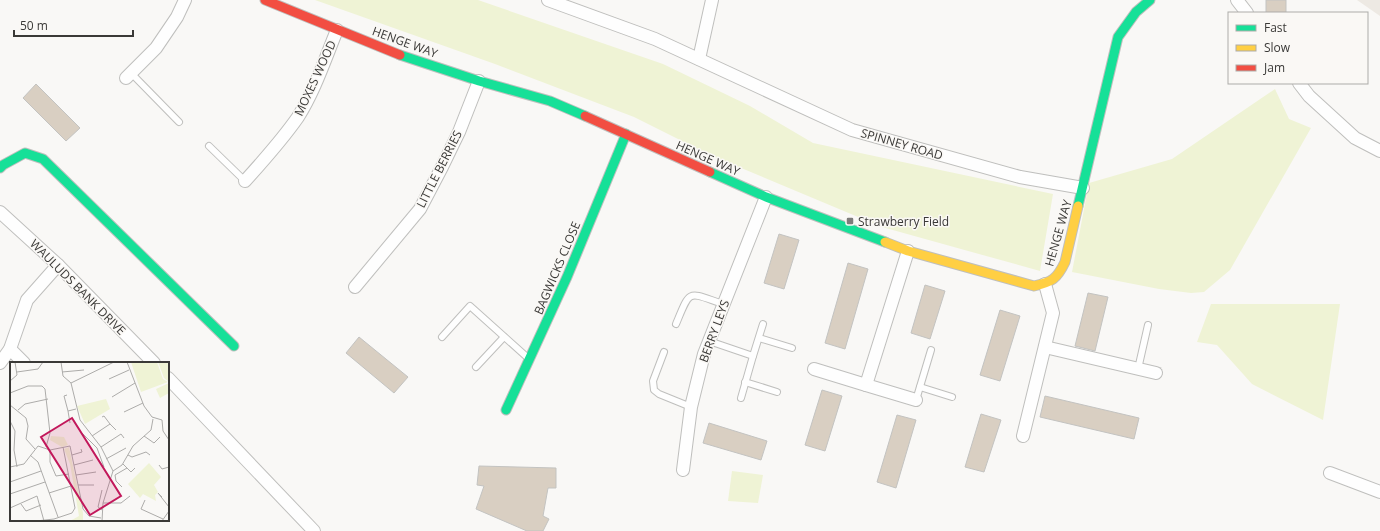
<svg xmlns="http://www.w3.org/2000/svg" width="1380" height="531" viewBox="0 0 1380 531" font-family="'Open Sans',sans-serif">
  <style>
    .built { fill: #ede9e3 }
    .green { fill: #eff3d5 }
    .building { fill: #d9cfc2; stroke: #c3c3c1 }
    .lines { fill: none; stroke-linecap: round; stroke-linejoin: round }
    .lane-casing { stroke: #bfbfbd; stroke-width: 8 }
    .street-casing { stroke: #bfbfbd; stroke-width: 14 }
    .fast-casing { stroke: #bfbfbd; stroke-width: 11 }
    .slow-casing { stroke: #bfbfbd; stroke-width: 11 }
    .jam-casing { stroke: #bfbfbd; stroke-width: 11 }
    .lane { stroke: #fefefe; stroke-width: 6 }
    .street { stroke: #fefefe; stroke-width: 12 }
    .fast { stroke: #16e098; stroke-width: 9 }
    .slow { stroke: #ffcf43; stroke-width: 9 }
    .jam { stroke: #f24e42; stroke-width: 9 }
    .poi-dot { fill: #7d7c7a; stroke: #faf8f5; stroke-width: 1.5 }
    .labels { text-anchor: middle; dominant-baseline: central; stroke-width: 3; stroke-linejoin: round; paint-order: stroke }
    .street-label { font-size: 12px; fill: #3a3937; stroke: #faf8f5 }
    .poi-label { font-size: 12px; fill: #3a3937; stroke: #faf8f5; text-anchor: start }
    .inset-road { fill: none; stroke: #adacaa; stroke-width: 1 }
    .view { fill: #c2185b; fill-opacity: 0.15; stroke: #c2185b; stroke-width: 2 }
    .inset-edge { fill: none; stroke: #3a3937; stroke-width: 2 }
  </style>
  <rect width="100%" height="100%" fill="#f9f8f6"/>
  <path class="built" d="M 1357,0 L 1380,0 L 1380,16 Z"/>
  <g class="green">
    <path d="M 315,0 L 478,0 L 663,64 L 750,106 L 813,143 L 1053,194 L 1040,271 L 882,227 L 710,155 L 634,117 L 495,64 Z"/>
    <path d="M 1275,89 L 1289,119 L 1311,128 L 1230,270 L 1204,292 L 1191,293 L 1159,289 L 1072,272 L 1089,183 L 1172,159 Z"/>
    <path d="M 1211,304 L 1340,304 L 1323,420 L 1252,384 L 1217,345 L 1197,342 Z"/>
    <path d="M 732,471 L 763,475 L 758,503 L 728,501 Z"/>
  </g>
  <g class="building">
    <rect x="1266" y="0" width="20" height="13"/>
    <path d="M 36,84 L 80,128 L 66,141 L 23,98 Z"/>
    <path d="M 779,234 L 799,240 L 784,289 L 764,283 Z"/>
    <path d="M 848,263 L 868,269 L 845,349 L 825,343 Z"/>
    <path d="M 925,285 L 945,291 L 930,339 L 911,333 Z"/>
    <path d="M 1088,293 L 1108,297 L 1095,351 L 1075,346 Z"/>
    <path d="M 1000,310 L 1020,316 L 1000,381 L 980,375 Z"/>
    <path d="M 359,337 L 408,377 L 394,393 L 346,353 Z"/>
    <path d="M 822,390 L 842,396 L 825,451 L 805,445 Z"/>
    <path d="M 1045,396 L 1139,418 L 1134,439 L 1040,417 Z"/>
    <path d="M 981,414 L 1001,420 L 984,472 L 965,467 Z"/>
    <path d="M 897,415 L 916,420 L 896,488 L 877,482 Z"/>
    <path d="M 709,423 L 767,441 L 761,460 L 703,443 Z"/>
    <path d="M 479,466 L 556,468 L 556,488 L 548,488 L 543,516 L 549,519 L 543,531 L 527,531 L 476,509 L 484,486 L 477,485 Z"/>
  </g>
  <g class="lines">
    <defs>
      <g id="lane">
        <path d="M 131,73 L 179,122"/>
        <path d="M 209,146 L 245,181"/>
        <path d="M 676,324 C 691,288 687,292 723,304"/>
        <path d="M 442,337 L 470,306 L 528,358"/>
        <path d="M 759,338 L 792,348"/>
        <path d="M 709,341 L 753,356 L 763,324"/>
        <path d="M 664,352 L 653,381 L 654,390 L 659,394 L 691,407"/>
        <path d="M 476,367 L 504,337"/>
        <path d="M 1138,369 L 1148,325"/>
        <path d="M 745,382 L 777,392"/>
        <path d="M 920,387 L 952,397"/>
        <path d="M 741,398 L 753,356"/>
        <path d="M 916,400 L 931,350"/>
      </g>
      <g id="street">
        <path d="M 548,0 L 655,39 L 852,130 L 1020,177 L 1083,188"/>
        <path d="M 1237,0 L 1247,13"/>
        <path d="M 699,59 L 712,0"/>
        <path d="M 126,78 L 156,48 L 177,17 L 185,0"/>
        <path d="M 1299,83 L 1309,96 L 1355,138 L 1380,151"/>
        <path d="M 245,181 C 264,160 282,140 298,117 C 315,90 325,59 337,30"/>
        <path d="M 0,212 L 58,265 L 154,363"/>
        <path d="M 908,251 L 866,385 L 916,400"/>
        <path d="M 355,287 L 420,209 L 442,167 L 459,132 L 479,81"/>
        <path d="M 1045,347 L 1156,373"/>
        <path d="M 10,349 L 24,363"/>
        <path d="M 0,363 L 10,349 L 27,300 L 58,265"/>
        <path d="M 814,369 L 866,385"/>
        <path d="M 168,378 L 314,531"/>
        <path d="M 1023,436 L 1053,313 L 1045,284"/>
        <path d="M 683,470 L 691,407 L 704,354 L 766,197"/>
        <path d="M 1330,473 L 1380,492"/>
      </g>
      <g id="fast">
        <path d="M 400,55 L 479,81 L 550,101 L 585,116"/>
        <path d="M 0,168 L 3,165 L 25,153 L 43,159 L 234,346"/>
        <path d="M 710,172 L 766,197 L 885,242"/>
        <path d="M 1078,206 L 1118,37 L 1136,12 L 1150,0"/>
        <path d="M 506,410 L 567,277 L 626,134"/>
      </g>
      <path id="slow" d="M 885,242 L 908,251 L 1034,286 C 1052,282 1057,279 1065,262 L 1078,206"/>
      <g id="jam">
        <path d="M 265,0 L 400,55"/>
        <path d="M 585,116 L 710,172"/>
      </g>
    </defs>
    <use href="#lane" class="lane-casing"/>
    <use href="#street" class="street-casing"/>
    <use href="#fast" class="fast-casing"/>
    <use href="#slow" class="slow-casing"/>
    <use href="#jam" class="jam-casing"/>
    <use href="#lane" class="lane"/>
    <use href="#street" class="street"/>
    <use href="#fast" class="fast"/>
    <use href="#slow" class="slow"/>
    <use href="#jam" class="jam"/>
  </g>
  <rect class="poi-dot" x="846" y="217" width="8" height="8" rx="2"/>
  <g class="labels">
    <g class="street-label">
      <text transform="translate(405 42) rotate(20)">HENGE WAY</text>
      <text transform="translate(315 78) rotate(-65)">MOXES WOOD</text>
      <text transform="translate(902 144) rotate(16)">SPINNEY ROAD</text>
      <text transform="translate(708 158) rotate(24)">HENGE WAY</text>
      <text transform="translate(439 169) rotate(-63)">LITTLE BERRIES</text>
      <text transform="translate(1058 233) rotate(-74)">HENGE WAY</text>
      <text transform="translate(557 268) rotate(-67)">BAGWICKS CLOSE</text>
      <text transform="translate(78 287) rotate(45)">WAULUDS BANK DRIVE</text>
      <text transform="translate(714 331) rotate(-70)">BERRY LEYS</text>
    </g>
    <g class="poi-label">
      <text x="858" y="221">Strawberry Field</text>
    </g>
  </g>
  <g transform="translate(10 362)">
    <rect width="159" height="159" fill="#f9f8f6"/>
    <path d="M 121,0 L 147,0 L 153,17 L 158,20 L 131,30 ZM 148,0 L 159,0 L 159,20 L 154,16 ZM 159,21 L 159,31 L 150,36 L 146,27 ZM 96,37 L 100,47 L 75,62 L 67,44 ZM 41,74 L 54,75 L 58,83 L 52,85 L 40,78 ZM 59,85 L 73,151 L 73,159 L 60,159 L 69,154 L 60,102 L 54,87 ZM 139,101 L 151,115 L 144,123 L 148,130 L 145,133 L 146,139 L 133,132 L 130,136 L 118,122 Z" fill="#eff3d5"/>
    <path class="inset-road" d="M 51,0 L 53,14 L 61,21M 117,0 L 134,44 L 142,55 L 152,58 L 153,69 L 159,78M 7,10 L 28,7 L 33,0M 52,10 L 74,8M 99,17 L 119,8M 0,19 L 7,13 L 5,0M 61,21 L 70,58 L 91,85 L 103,109M 61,21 L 104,0M 0,31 L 18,24 L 32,24 L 35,27 L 40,71 L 36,85M 57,33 L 54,34 L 58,49 L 66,47M 102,35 L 125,21M 0,43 L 16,56 L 18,64 L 16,77 L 25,87M 8,48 L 15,42 L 38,37M 58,49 L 60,61M 114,50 L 133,41M 92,55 L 94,54 L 100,62M 0,59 L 5,69 L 4,88 L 7,105M 71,70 L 87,86 L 94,105M 82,74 L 100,62 L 106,68M 134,74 L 144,81 L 150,75M 91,85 L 111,72 L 114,76M 40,88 L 60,84 L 73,147 L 79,154 L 91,156M 40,88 L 40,100 L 46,114 L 59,112M 20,93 L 28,100 L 48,155M 62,93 L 72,90 L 71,87M 118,93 L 122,95 L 136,90 L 140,93M 96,97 L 116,86M 113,102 L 121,110 L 125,106M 64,103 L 83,98M 149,103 L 152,107 L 159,105M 0,105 L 14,102 L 28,84 L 40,88M 103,109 L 112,103 L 123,84 L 141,68 L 143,57M 66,113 L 86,110M 0,120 L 31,109M 68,123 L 84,123M 112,125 L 106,119 L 105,113 L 117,106M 92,128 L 88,145 L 92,148M 39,131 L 61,124M 0,132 L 35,120M 152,135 L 148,131 L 159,145M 135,138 L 131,147 L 153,157M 93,141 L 111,141 L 120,134M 11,142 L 16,149 L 31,143M 0,146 L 27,134 L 34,159M 26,159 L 44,157 L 62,151 L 65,146 L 53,85M 92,159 L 93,141 L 103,109M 152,159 L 159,149"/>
    <path class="view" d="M 62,56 L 111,134 L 80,153 L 31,75 Z"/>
    <rect width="159" height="159" class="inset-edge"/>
  </g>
  <rect x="1228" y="12" width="140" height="72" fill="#faf8f5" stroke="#adaca9"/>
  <rect x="1236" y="25" width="20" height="6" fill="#16e098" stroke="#adaca9"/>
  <text x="1264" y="32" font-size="12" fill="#3a3937">Fast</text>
  <rect x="1236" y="45" width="20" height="6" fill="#ffcf43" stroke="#adaca9"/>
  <text x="1264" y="52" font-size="12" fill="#3a3937">Slow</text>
  <rect x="1236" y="65" width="20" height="6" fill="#f24e42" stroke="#adaca9"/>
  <text x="1264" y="72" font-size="12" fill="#3a3937">Jam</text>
  <path d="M14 30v6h119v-6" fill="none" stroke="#3a3937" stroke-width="2"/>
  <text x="20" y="30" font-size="12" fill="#3a3937" stroke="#faf8f5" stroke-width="3" paint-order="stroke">50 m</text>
</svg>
